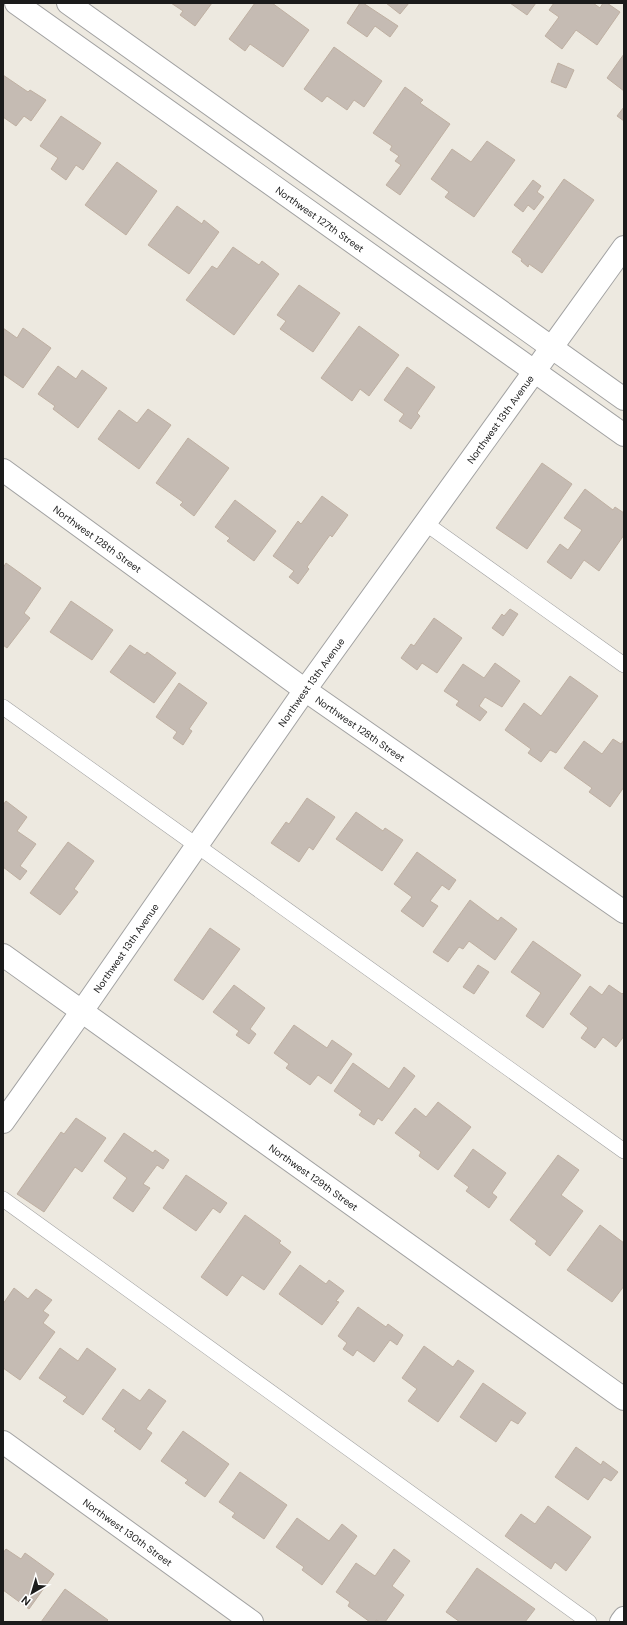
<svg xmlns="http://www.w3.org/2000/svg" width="627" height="1625" viewBox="0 0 627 1625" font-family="'DM Sans',sans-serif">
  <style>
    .building { fill: #c5bbb3; stroke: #bfb0a2 }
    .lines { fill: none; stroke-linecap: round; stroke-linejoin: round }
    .service-casing { stroke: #a2a2a2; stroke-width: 16 }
    .minor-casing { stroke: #a2a2a2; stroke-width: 24 }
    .tertiary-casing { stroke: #a2a2a2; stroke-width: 24 }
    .service { stroke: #fff; stroke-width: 15 }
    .minor { stroke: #fff; stroke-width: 22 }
    .tertiary { stroke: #fff; stroke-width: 22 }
    .labels { text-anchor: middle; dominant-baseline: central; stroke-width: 3; stroke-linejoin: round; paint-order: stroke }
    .street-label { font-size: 10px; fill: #1b1b1b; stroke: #fff }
  </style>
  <rect width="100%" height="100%" fill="#ede9e0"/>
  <g class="building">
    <path d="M 171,3 L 212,3 L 195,26 L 180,15 L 183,11 Z"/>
    <path d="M 255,3 L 272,3 L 309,30 L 283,67 L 250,44 L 245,51 L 229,39 Z"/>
    <path d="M 360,3 L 363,3 L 398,26 L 390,37 L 375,26 L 367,37 L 347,23 Z"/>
    <path d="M 386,3 L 409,3 L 400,14 Z"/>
    <path d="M 510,3 L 536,3 L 527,15 Z"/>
    <path d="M 554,3 L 593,3 L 600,8 L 603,3 L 607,3 L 620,12 L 597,45 L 576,30 L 562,49 L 545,36 L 559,17 L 549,10 Z"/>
    <path d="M 334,47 L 382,81 L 364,107 L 354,100 L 347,110 L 327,96 L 322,102 L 304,89 Z"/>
    <path d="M 624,54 L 624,91 L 607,78 Z"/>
    <path d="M 558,63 L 574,70 L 566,88 L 551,82 Z"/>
    <path d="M 3,75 L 28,92 L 30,90 L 46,100 L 31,121 L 24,116 L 16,126 L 3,117 Z"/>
    <path d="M 405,87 L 423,100 L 420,103 L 450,124 L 400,195 L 386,185 L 401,165 L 395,161 L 399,156 L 390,150 L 392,146 L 373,133 Z"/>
    <path d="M 624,107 L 624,121 L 617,116 Z"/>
    <path d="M 61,116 L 101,143 L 83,170 L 76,165 L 66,180 L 51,169 L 58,158 L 40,146 Z"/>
    <path d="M 487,141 L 515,160 L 474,217 L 445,197 L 449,192 L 431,179 L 452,149 L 471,162 Z"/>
    <path d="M 117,162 L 157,191 L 126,235 L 85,205 Z"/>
    <path d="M 564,179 L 594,200 L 542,273 L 529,264 L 528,267 L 521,261 L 522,259 L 512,252 Z"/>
    <path d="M 533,180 L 541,186 L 537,192 L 544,197 L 534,210 L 528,205 L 523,212 L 514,205 Z"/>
    <path d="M 177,206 L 202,224 L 204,220 L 219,232 L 189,274 L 148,245 Z"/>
    <path d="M 233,247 L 259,265 L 262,261 L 279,274 L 234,335 L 186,300 L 212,266 L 217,269 Z"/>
    <path d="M 299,285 L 340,313 L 313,352 L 280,329 L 286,321 L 277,315 Z"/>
    <path d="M 359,326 L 399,355 L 369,396 L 360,389 L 352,401 L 321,378 Z"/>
    <path d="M 3,328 L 17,338 L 23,328 L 51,348 L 23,388 L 3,374 Z"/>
    <path d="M 58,366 L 76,379 L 82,370 L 107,388 L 78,428 L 53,409 L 55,406 L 38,394 Z"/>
    <path d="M 407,367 L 435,387 L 417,413 L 420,416 L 411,429 L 399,421 L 404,414 L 384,400 Z"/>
    <path d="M 148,409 L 171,425 L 139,469 L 98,439 L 119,410 L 137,423 Z"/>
    <path d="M 188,438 L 229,468 L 194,516 L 180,505 L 183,502 L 156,483 Z"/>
    <path d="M 542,463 L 572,484 L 527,549 L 496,528 Z"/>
    <path d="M 585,489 L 613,510 L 615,507 L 624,513 L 624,535 L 599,571 L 584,560 L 571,579 L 547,562 L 560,544 L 568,550 L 582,530 L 564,518 Z"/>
    <path d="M 322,496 L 348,515 L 332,537 L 330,535 L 307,567 L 309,569 L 298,584 L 289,577 L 294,571 L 273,556 L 298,521 L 301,524 Z"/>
    <path d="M 235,500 L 276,531 L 254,561 L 227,541 L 230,538 L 215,527 Z"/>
    <path d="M 6,563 L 41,588 L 24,613 L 30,618 L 7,648 L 3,645 L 3,568 Z"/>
    <path d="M 71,601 L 113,630 L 92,660 L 50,632 Z"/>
    <path d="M 510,609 L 518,614 L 503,636 L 492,628 L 502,614 L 504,616 Z"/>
    <path d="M 434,618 L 462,638 L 437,673 L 422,663 L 417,670 L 401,658 L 411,644 L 414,646 Z"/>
    <path d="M 130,645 L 145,655 L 147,652 L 176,673 L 154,703 L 110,672 Z"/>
    <path d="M 495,663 L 520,681 L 502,707 L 485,697 L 479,706 L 487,712 L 480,721 L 456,705 L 459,701 L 444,691 L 463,664 L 484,678 Z"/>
    <path d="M 570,676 L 598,696 L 556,753 L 550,750 L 541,762 L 528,753 L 531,749 L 505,730 L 524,703 L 541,716 Z"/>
    <path d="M 179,683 L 207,703 L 189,729 L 192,731 L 183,745 L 173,738 L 177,732 L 156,717 Z"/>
    <path d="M 613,739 L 621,744 L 624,740 L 624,787 L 610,807 L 589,792 L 592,788 L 564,768 L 584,741 L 602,754 Z"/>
    <path d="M 307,798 L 335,817 L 313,850 L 309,847 L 299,862 L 271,843 L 286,822 L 289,824 Z"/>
    <path d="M 6,801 L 27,817 L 17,831 L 36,844 L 20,866 L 27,871 L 20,880 L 3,867 L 3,805 Z"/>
    <path d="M 356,812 L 383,831 L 385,828 L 403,840 L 382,871 L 336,839 Z"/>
    <path d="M 68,842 L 94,861 L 74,889 L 78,892 L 60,915 L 30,893 Z"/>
    <path d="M 417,852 L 456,880 L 449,890 L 442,885 L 430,901 L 438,906 L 423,927 L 401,911 L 412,897 L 394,884 Z"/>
    <path d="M 470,900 L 498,921 L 501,917 L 517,929 L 495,960 L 469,941 L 463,949 L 459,947 L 448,962 L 433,952 Z"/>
    <path d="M 210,928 L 240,949 L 203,1000 L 174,980 Z"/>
    <path d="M 533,941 L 581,975 L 543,1028 L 526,1016 L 541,993 L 511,972 Z"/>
    <path d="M 478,965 L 489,972 L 474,994 L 463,987 Z"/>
    <path d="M 234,985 L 265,1008 L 250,1029 L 256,1034 L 249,1044 L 236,1035 L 239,1031 L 213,1012 Z"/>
    <path d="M 609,985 L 622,994 L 624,992 L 624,1036 L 616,1047 L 603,1037 L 595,1048 L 581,1038 L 588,1028 L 570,1014 L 590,986 L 602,995 Z"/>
    <path d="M 294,1025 L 327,1048 L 332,1040 L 352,1054 L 331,1084 L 318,1075 L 310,1085 L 286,1068 L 289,1064 L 274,1053 Z"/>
    <path d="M 353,1063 L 389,1089 L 404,1067 L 415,1076 L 382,1121 L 378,1118 L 374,1125 L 359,1115 L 362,1111 L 334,1091 Z"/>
    <path d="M 438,1102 L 471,1127 L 438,1170 L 419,1156 L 421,1152 L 395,1133 L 415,1108 L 426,1117 Z"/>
    <path d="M 76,1118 L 106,1138 L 82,1172 L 75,1167 L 44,1212 L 17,1194 L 61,1132 L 64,1134 Z"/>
    <path d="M 124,1133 L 153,1153 L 155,1150 L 169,1160 L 163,1169 L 157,1165 L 143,1184 L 150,1188 L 133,1212 L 113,1198 L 127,1178 L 104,1161 Z"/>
    <path d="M 473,1149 L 506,1173 L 492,1193 L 497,1197 L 489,1208 L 466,1191 L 469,1187 L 454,1176 Z"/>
    <path d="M 558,1155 L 579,1170 L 561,1195 L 583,1211 L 550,1256 L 535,1244 L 537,1241 L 510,1220 Z"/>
    <path d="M 186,1175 L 227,1203 L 220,1213 L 213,1208 L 196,1231 L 163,1208 Z"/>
    <path d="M 245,1215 L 281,1241 L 279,1243 L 291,1252 L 264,1290 L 242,1275 L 227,1296 L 201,1277 Z"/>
    <path d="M 600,1225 L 624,1243 L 624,1286 L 612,1302 L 567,1270 Z"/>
    <path d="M 300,1265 L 326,1284 L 329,1280 L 344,1291 L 336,1301 L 339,1302 L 322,1325 L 279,1294 Z"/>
    <path d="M 14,1288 L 28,1299 L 36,1289 L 52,1300 L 43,1311 L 49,1315 L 43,1323 L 55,1332 L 20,1380 L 3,1368 L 3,1304 Z"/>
    <path d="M 358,1307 L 386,1327 L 388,1324 L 403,1335 L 397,1345 L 390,1340 L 374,1362 L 357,1350 L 353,1356 L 343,1349 L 347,1343 L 338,1336 Z"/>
    <path d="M 424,1346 L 453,1367 L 458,1360 L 474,1371 L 438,1422 L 408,1401 L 417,1389 L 402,1378 Z"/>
    <path d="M 60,1348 L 78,1361 L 87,1348 L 116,1369 L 83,1415 L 63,1401 L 67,1397 L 39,1378 Z"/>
    <path d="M 483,1383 L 526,1413 L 518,1424 L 511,1420 L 496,1442 L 460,1417 Z"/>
    <path d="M 123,1389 L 140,1401 L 149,1389 L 166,1401 L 146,1429 L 152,1433 L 140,1450 L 114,1431 L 116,1429 L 102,1419 Z"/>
    <path d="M 183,1431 L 229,1464 L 205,1497 L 185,1483 L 188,1480 L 161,1461 Z"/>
    <path d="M 576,1447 L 601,1465 L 603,1461 L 618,1472 L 611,1481 L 604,1477 L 588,1500 L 555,1477 Z"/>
    <path d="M 240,1472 L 287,1505 L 264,1539 L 232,1517 L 235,1513 L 219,1502 Z"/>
    <path d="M 548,1506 L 591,1537 L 566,1571 L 555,1562 L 551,1569 L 505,1536 L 521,1514 L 535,1524 Z"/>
    <path d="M 297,1518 L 329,1541 L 342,1524 L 357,1536 L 322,1585 L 302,1570 L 304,1567 L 276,1547 Z"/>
    <path d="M 6,1549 L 21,1559 L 25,1553 L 54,1574 L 29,1609 L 3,1590 L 3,1553 Z"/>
    <path d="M 394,1549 L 410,1561 L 392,1586 L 404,1595 L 385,1622 L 380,1622 L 376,1620 L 375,1622 L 370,1622 L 348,1606 L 350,1602 L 336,1592 L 356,1563 L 375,1576 Z"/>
    <path d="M 477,1568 L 535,1609 L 525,1622 L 460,1622 L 446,1612 Z"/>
    <path d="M 65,1589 L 108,1620 L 106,1622 L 41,1622 Z"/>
  </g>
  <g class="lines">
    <defs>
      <g id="service">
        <path d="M 425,523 L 624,665"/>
        <path d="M 3,707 L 624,1151"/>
        <path d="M 3,1199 L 589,1622"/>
      </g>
      <g id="minor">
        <path id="s1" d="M 3,470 L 305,690 L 624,912"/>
        <path id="s2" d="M 3,955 L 624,1399"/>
        <path id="s3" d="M 3,1122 L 82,1011 L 305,690 L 624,247"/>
        <path id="s4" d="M 3,1442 L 252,1622"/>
        <path d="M 621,1622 L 624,1618"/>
      </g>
      <g id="tertiary">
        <path id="s5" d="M 16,3 L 624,435"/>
        <path d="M 68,3 L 624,399"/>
      </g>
    </defs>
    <use href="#service" class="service-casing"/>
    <use href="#minor" class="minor-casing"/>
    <use href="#tertiary" class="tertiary-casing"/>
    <use href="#service" class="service"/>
    <use href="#minor" class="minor"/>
    <use href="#tertiary" class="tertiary"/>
  </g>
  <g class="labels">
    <g class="street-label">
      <text stroke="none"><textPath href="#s5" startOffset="373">Northwest 127th Street</textPath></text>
      <text stroke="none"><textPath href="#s3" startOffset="861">Northwest 13th Avenue</textPath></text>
      <text stroke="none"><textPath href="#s1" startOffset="117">Northwest 128th Street</textPath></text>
      <text stroke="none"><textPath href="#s3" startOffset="537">Northwest 13th Avenue</textPath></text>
      <text stroke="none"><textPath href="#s1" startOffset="441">Northwest 128th Street</textPath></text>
      <text stroke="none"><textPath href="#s3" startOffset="213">Northwest 13th Avenue</textPath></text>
      <text stroke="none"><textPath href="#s2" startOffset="382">Northwest 129th Street</textPath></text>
      <text stroke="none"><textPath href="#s4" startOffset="154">Northwest 130th Street</textPath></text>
    </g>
  </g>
  <rect width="627" height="1625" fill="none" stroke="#1b1b1b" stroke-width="8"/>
  <g transform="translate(32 1593) rotate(218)" stroke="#ffffff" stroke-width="3" paint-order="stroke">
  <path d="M0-3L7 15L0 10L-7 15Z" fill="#1b1b1b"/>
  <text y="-6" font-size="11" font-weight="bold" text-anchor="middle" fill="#1b1b1b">N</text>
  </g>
</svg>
